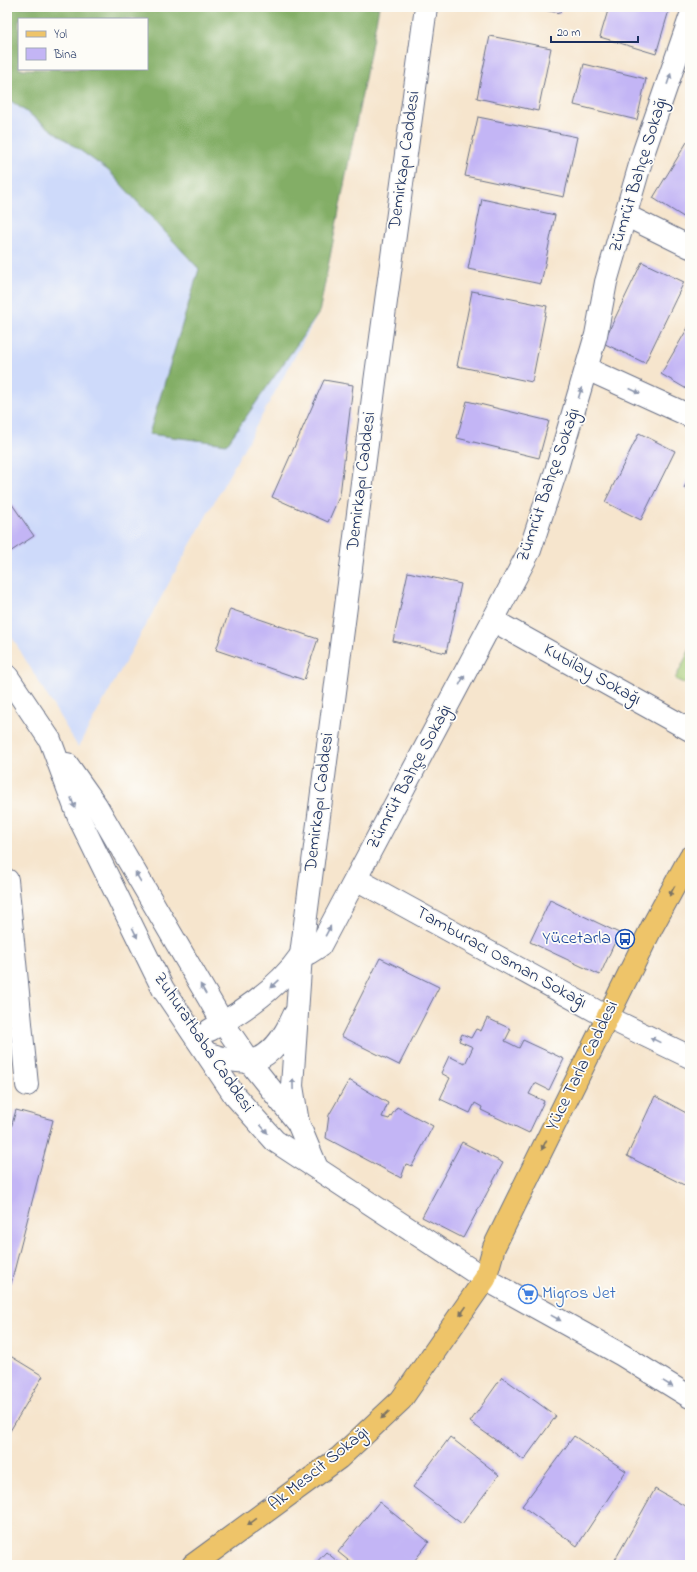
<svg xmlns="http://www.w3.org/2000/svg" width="697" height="1572" viewBox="0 0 697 1572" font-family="'Indie Flower',sans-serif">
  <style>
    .built { fill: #cedafa; fill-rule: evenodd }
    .green { fill: #a4ca74; stroke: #607c69 }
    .forest { fill: #83ae66; stroke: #4f6e62; fill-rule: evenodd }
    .building { fill: #c3b5f5 }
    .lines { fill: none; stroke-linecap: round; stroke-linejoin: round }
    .minor-casing { stroke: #686f85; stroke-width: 24 }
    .major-casing { stroke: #686f85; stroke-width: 24 }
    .minor { stroke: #fff; stroke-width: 22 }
    .major { stroke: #eec469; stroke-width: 22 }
    .oneway { fill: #8d97ae }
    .oneway2 { fill: #7a7263 }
    .labels { text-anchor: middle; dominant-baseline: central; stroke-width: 3.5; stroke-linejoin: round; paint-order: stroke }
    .street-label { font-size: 18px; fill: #1b2f5e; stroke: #fdfcf7 }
    .transit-label { font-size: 18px; fill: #164399; stroke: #fdfcf7; text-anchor: end }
    .shop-label { font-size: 18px; fill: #366cbe; stroke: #fdfcf7; text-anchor: start }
  </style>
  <rect width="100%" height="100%" fill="#fdfcf7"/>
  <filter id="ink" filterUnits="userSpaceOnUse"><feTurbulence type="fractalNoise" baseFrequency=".025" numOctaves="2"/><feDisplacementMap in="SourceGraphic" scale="8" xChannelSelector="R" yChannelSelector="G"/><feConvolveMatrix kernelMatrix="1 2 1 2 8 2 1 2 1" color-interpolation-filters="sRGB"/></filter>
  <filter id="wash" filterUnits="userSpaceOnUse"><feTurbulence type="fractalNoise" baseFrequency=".012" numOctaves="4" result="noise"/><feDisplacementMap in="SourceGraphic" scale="16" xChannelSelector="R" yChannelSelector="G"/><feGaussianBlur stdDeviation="0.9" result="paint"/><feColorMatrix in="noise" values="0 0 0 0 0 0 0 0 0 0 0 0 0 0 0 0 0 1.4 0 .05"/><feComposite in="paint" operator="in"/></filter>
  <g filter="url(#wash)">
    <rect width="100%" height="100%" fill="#f6e5cd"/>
    <path class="built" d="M 7,7 L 379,7 L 319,313 L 78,747 L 7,629 ZM 19,19 L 147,19 L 147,69 L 19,69 Z"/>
    <path class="green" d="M 690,649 L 690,686 L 675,679 Z"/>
    <path class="forest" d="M 7,7 L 379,7 L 319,313 L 227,444 L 149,434 L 199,269 L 109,171 L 7,98 ZM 19,19 L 147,19 L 147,69 L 19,69 Z"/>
    <g id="blocks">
      <g class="building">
        <path d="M 528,7 L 561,7 L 560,13 Z"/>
        <path d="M 609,7 L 670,7 L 656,54 L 600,37 Z"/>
        <path d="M 490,36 L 551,48 L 538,111 L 477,98 Z"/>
        <path d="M 584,64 L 646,79 L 637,120 L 574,105 Z"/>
        <path d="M 478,117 L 577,137 L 564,197 L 465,176 Z"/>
        <path d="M 687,142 L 690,143 L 690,221 L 653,198 Z"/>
        <path d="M 482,199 L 555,215 L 541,284 L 468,269 Z"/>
        <path d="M 642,262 L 684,282 L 645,363 L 603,343 Z"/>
        <path d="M 472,291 L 547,306 L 532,382 L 457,366 Z"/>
        <path d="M 690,324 L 690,391 L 661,374 Z"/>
        <path d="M 324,380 L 353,385 L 340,495 L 328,522 L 272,497 Z"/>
        <path d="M 467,401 L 549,421 L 539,458 L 457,438 Z"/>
        <path d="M 639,433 L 675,451 L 641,520 L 605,502 Z"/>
        <path d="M 690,475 L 690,491 L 684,488 Z"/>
        <path d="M 7,497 L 34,536 L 7,554 Z"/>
        <path d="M 408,572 L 461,584 L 446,653 L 393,641 Z"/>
        <path d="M 230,609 L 318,639 L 304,680 L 216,650 Z"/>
        <path d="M 550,900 L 619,933 L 600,975 L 530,942 Z"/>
        <path d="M 380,958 L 439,987 L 399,1065 L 341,1036 Z"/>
        <path d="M 487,1018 L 511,1029 L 505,1041 L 519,1048 L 523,1040 L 564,1059 L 549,1090 L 535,1083 L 529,1094 L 544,1101 L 529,1133 L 481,1110 L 482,1107 L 475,1103 L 470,1113 L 440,1099 L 450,1078 L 441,1073 L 449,1056 L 465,1064 L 473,1047 L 459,1041 L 462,1034 L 471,1038 L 476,1029 L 481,1031 Z"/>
        <path d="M 349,1080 L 388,1103 L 382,1117 L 389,1119 L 397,1107 L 433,1126 L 412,1166 L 406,1164 L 401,1178 L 326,1138 L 329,1115 Z"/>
        <path d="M 655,1096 L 690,1115 L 690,1188 L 627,1156 Z"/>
        <path d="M 16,1110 L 53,1120 L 8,1295 L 7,1142 Z"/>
        <path d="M 462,1142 L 503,1163 L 463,1238 L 422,1217 Z"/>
        <path d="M 7,1354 L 43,1376 L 7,1436 Z"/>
        <path d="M 502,1377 L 556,1416 L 524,1460 L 470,1422 Z"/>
        <path d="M 574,1436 L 626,1471 L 577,1546 L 522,1506 Z"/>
        <path d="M 450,1437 L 499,1475 L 462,1524 L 413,1487 Z"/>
        <path d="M 655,1489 L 690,1509 L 690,1565 L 612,1565 Z"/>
        <path d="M 379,1502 L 429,1542 L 411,1565 L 354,1565 L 338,1552 Z"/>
        <path d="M 326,1552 L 342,1565 L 314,1565 Z"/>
      </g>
    </g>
  </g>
  <g filter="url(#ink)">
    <use href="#blocks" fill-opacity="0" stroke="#686f85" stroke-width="1"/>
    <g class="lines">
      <defs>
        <g id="minor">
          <path d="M 625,215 L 690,247"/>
          <path d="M 587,369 L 690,416"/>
          <path d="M 494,621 L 690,730"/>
          <path d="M 7,676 L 50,740 L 79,818 L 163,989 L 235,1096 L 275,1141 L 485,1279 L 622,1355 L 690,1397"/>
          <path d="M 67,764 L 96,805 L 223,1023 L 254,1068 L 298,1123 L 317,1168"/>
          <path d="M 356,879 L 607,1017 L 690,1057"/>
          <path d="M 7,880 L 27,1085"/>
          <path d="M 301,955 L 309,953 L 320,946 L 530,550 L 556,471 L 596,335 L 606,282 L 644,151 L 690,18"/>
          <path d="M 210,1030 C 244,1011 279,987 301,955"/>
          <path d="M 206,1053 C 220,1057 234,1063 249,1061 C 271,1059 286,1033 294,1015"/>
          <path d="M 298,1123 L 292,1086 L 301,955 L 375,382 L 426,7"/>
        </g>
        <path id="major" d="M 193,1565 L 339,1458 L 401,1400 L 485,1279 L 494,1247 L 652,927 L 690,857"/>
      </defs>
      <use href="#minor" class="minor-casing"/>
      <use href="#major" class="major-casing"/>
      <use href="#minor" class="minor"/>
      <use href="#major" class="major"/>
    </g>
    <defs><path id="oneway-solid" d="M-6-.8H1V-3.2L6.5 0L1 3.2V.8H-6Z"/></defs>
    <g class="oneway">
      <use href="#oneway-solid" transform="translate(669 79) rotate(-71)"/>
      <use href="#oneway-solid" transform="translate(635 391) rotate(25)"/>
      <use href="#oneway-solid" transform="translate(580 393) rotate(-74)"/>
      <use href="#oneway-solid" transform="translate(462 680) rotate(-62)"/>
      <use href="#oneway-solid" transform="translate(73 803) rotate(70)"/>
      <use href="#oneway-solid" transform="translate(138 877) rotate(-120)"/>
      <use href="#oneway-solid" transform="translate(328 931) rotate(-62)"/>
      <use href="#oneway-solid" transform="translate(135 933) rotate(64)"/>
      <use href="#oneway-solid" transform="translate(275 984) rotate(137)"/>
      <use href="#oneway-solid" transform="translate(203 989) rotate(-120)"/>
      <use href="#oneway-solid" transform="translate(655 1040) rotate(-154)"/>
      <use href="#oneway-solid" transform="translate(293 1084) rotate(-91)"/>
      <use href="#oneway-solid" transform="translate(264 1129) rotate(49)"/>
      <use href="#oneway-solid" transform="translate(556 1318) rotate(29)"/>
      <use href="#oneway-solid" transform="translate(668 1384) rotate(32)"/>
    </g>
    <g class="oneway2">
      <use href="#oneway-solid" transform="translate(672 891) rotate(118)"/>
      <use href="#oneway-solid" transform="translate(544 1145) rotate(116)"/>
      <use href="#oneway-solid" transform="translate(463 1311) rotate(125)"/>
      <use href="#oneway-solid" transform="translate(385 1415) rotate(137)"/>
      <use href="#oneway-solid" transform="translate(252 1522) rotate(144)"/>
    </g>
  </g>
  <defs>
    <symbol id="bus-ring" viewBox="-11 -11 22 22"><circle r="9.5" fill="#fdfcf7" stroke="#1a4fb4" stroke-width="1.5"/><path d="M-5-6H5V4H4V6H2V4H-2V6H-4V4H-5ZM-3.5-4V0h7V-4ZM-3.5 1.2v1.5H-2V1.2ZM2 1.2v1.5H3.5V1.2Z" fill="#1a4fb4"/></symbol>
    <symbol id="supermarket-ring" viewBox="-11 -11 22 22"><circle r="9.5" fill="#fdfcf7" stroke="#3f7fe0" stroke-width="1.5"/><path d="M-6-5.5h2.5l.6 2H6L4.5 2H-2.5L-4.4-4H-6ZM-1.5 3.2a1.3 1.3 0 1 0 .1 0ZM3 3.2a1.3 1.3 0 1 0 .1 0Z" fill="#3f7fe0"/></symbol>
  </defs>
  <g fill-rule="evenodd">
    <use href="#bus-ring" x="614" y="928" width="22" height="22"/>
    <use href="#supermarket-ring" x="517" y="1283" width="22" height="22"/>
  </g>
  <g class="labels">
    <g class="street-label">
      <text transform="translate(405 160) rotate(-82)">Demirkapı Caddesi</text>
      <text transform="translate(639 175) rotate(-73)">Zümrüt Bahçe Sokağı</text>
      <text transform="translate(362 481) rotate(-83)">Demirkapı Caddesi</text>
      <text transform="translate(549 485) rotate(-71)">Zümrüt Bahçe Sokağı</text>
      <text transform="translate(592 675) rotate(29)">Kubilay Sokağı</text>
      <text transform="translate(410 777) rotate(-62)">Zümrüt Bahçe Sokağı</text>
      <text transform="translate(320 802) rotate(-83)">Demirkapı Caddesi</text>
      <text transform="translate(501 958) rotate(29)">Tamburacı Osman Sokağı</text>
      <text transform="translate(203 1043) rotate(56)">Zuhuratbaba Caddesi</text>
      <text transform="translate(583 1066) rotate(-64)">Yüce Tarla Caddesi</text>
      <text transform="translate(319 1469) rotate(-39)">Ak Mescit Sokağı</text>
    </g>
    <g class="transit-label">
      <text x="611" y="939">Yücetarla</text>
    </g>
    <g class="shop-label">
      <text x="542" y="1294">Migros Jet</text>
    </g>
  </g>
  <rect width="697" height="1572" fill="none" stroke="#fdfcf7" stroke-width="24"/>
  <rect x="18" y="18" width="130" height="52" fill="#fdfcf7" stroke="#a3aaba"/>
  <rect x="26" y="31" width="20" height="6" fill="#eec469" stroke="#a3aaba"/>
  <text x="54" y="38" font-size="12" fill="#1b2f5e">Yol</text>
  <rect x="26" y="48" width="20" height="12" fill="#c3b5f5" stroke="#a3aaba"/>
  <text x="54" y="58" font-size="12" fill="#1b2f5e">Bina</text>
  <path d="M551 36v6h87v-6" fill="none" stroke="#1b2f5e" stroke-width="2"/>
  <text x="557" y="36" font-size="12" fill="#1b2f5e" stroke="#fdfcf7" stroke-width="3" paint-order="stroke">20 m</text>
</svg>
